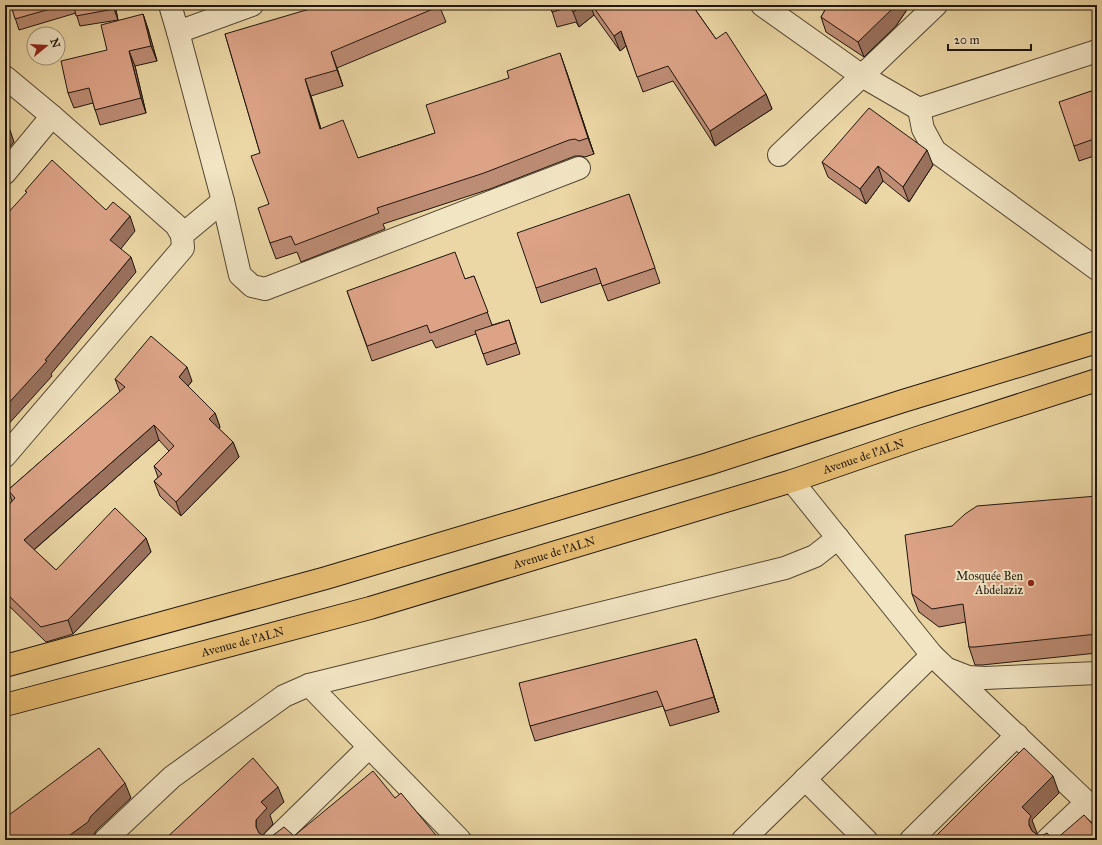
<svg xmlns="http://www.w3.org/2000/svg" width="1102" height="845" viewBox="0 0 1102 845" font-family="'IM FELL Great Primer',serif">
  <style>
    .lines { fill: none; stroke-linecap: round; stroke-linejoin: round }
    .street-casing { stroke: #524633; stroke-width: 24 }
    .primary-casing { stroke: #1f150d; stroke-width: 24 }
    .street { stroke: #f2e5c4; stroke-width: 22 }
    .primary { stroke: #e6bc72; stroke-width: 22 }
    .wall { fill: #bd8c74; stroke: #1f150d }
    .shaded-wall { fill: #9a725e; stroke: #1f150d }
    .building { fill: #dca387; stroke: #1f150d }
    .poi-dot { fill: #8f2418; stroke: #f2e5c4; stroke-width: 1.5 }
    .labels { text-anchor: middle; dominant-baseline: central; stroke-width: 4; stroke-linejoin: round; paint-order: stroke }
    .street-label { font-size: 12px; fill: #1f150d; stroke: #f2e5c4 }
    .poi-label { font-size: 12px; fill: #1f150d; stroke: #f2e5c4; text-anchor: end }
  </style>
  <rect width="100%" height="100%" fill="#ebd7a5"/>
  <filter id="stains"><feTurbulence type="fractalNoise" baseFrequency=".005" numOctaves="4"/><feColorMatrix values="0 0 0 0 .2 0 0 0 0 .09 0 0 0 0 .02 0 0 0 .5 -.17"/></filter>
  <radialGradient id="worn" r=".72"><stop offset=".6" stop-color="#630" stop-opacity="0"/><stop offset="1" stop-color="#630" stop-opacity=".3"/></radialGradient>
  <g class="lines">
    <defs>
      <g id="street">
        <path d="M 170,5 L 178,32 L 223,201 L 240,275 L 252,286 L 265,289 L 579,168"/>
        <path d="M 762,5 L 862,76 L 919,109 L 1097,51"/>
        <path d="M 178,32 L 252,5"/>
        <path d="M 5,77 L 52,116 L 5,173"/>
        <path d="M 919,109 L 923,129 L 935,151 L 1097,269"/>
        <path d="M 52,116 L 176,225 L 182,235"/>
        <path d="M 779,155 L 936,5"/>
        <path d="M 5,456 L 183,248 L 182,235 L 223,201"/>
        <path d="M 792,481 L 932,655 L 1097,812"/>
        <path d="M 950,670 L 968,677 L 985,678 L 1097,673"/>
        <path d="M 309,685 L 460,840"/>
        <path d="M 805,779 L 866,840"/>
        <path d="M 105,840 L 172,777 L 284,696 L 309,685 L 785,568 L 815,556 L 838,538"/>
        <path d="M 274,840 L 369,747"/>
        <path d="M 743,840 L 932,655"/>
        <path d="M 911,840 L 1017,735"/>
        <path d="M 1047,840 L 1087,802"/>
      </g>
      <g id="primary">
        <path d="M 5,666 L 326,578 L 708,464 L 903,401 L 1097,342"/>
        <path id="s1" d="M 5,705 L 370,608 L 792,481 L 917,438 L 1097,380"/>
      </g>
    </defs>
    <use href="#street" class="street-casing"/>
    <use href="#primary" class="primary-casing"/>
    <use href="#street" class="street"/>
    <use href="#primary" class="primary"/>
  </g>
  <g class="wall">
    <path d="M 11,5 L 115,5 L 118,20 L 80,26 L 76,13 L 19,30 Z"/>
    <path d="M 439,5 L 446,22 L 337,68 L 343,86 L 311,96 L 321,129 L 358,158 L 435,133 L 566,70 L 594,154 L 585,157 L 581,156 L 575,156 L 490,189 L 383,224 L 385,229 L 301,262 L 297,252 L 276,259 L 270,243 L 269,204 L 260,153 L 225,34 Z"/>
    <path d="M 550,5 L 692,5 L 716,39 L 766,94 L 772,109 L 715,146 L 673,81 L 643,92 L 626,46 L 620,51 L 594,15 L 579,27 L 576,22 L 557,27 Z"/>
    <path d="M 828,5 L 910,5 L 896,26 L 864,57 L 826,32 L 821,17 Z"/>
    <path d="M 143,14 L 148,29 L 157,61 L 135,66 L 146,113 L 100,125 L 93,103 L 74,108 L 68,93 L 107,50 Z"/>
    <path d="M 1097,89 L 1097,155 L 1079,161 L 1074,146 Z"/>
    <path d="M 822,162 L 933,165 L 909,202 L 883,181 L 866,204 L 828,177 Z"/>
    <path d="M 629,194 L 660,283 L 608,301 L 601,283 L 541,303 L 536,288 Z"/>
    <path d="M 474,276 L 492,325 L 509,320 L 520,354 L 487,365 L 476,334 L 436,348 L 432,340 L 372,361 L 347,291 L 465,279 Z"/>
    <path d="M 115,379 L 192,381 L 188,386 L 215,413 L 220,427 L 219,429 L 233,442 L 239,457 L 181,516 L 160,496 L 154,481 L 158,477 L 154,466 L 169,451 L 159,440 L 34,550 L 56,570 L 146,538 L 151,552 L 73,634 L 46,642 L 5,602 L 5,509 L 12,501 L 8,490 L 120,392 Z"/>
    <path d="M 1097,496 L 1097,653 L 982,665 L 975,665 L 969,647 L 966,622 L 939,627 L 919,612 L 912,594 L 952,526 Z"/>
    <path d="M 696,639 L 701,654 L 719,712 L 670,726 L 663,706 L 535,741 L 530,726 Z"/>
  </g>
  <g class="shaded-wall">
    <path d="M 113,5 L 115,5 L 118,20 L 114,9 Z"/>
    <path d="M 583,5 L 590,5 L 594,15 L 579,27 L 573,12 Z"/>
    <path d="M 894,5 L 910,5 L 896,26 L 864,57 L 858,42 Z"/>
    <path d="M 143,14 L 148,29 L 157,61 L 151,46 Z"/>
    <path d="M 621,31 L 626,46 L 620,51 L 614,36 Z"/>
    <path d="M 129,51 L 135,66 L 146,113 L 141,98 Z"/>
    <path d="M 331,52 L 337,68 L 343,86 L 337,70 Z"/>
    <path d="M 560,53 L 566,70 L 594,154 L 588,138 Z"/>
    <path d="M 305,79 L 311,96 L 326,146 L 320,129 Z"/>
    <path d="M 766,94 L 772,109 L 715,146 L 710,131 Z"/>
    <path d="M 9,127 L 14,142 L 5,153 L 5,132 Z"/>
    <path d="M 927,150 L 933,165 L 909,202 L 903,187 Z"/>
    <path d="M 878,166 L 883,181 L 866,204 L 860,189 Z"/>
    <path d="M 130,216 L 135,231 L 116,255 L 110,240 Z"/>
    <path d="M 131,257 L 136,272 L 51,374 L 52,376 L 5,428 L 5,407 L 45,360 Z"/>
    <path d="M 187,367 L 192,381 L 184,391 L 179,377 Z"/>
    <path d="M 215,413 L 220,427 L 215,433 L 209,419 Z"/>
    <path d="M 154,425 L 159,440 L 29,554 L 24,540 Z"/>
    <path d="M 233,442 L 239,457 L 181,516 L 176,502 Z"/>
    <path d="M 146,538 L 151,552 L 73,634 L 68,620 Z"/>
    <path d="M 696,639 L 701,654 L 719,712 L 714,697 Z"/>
    <path d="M 1053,776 L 1059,793 L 1032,820 L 1037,833 L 1035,837 L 1029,825 L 1022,807 Z"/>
    <path d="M 125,783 L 131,798 L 96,831 L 93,837 L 89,840 L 63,840 L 91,816 Z"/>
    <path d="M 278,787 L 284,802 L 270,815 L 273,824 L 262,836 L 262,840 L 256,827 L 256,820 L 261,802 Z"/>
    <path d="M 1097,835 L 1097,840 L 1091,840 Z"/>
  </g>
  <g class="building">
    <path d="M 11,5 L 64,5 L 15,19 Z"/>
    <path d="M 74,5 L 113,5 L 114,9 L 76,16 Z"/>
    <path d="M 323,5 L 439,5 L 440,6 L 331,52 L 337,70 L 305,79 L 320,129 L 343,120 L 358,158 L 435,133 L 426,105 L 509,78 L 507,71 L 560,53 L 588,138 L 579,141 L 575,139 L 569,140 L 484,173 L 377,208 L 379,213 L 295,245 L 291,236 L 270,243 L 258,208 L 269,204 L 251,156 L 260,153 L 225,34 Z"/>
    <path d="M 550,5 L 583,5 L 573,12 L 570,7 L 552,12 Z"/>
    <path d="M 592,5 L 692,5 L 716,39 L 726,32 L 766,94 L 710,131 L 668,66 L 637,77 L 621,31 L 614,36 Z"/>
    <path d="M 828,5 L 894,5 L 890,11 L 858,42 L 821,17 Z"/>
    <path d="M 143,14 L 151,46 L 129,51 L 141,98 L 95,110 L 89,88 L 68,93 L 61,61 L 107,50 L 101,25 Z"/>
    <path d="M 1097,89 L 1097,138 L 1074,146 L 1059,102 Z"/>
    <path d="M 869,108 L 927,150 L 903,187 L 878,166 L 860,189 L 822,162 Z"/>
    <path d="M 5,124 L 9,127 L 5,132 Z"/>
    <path d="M 52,160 L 106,210 L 113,202 L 130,216 L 110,240 L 131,257 L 45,360 L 47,361 L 5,407 L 5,216 L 27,192 L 25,191 Z"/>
    <path d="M 629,194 L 655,268 L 602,286 L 596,268 L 536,288 L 517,233 Z"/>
    <path d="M 455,252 L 465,279 L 474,276 L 488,312 L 430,333 L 427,325 L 367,346 L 347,291 Z"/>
    <path d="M 509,320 L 516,343 L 483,354 L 475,331 Z"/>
    <path d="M 151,336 L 187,367 L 179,377 L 215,413 L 209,419 L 233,442 L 176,502 L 154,481 L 162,474 L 154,466 L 174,446 L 154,425 L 24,540 L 56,570 L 115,508 L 146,538 L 68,620 L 41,627 L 5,592 L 5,509 L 15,498 L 8,490 L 125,387 L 115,379 Z"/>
    <path d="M 1097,496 L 1097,634 L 975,647 L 969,647 L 963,604 L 932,609 L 912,594 L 905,535 L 952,526 L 965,514 L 977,506 Z"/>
    <path d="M 696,639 L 714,697 L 665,711 L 657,691 L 530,726 L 519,683 Z"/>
    <path d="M 99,748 L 125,783 L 91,816 L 88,822 L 63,840 L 5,840 L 5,818 Z"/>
    <path d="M 1024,748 L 1053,776 L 1022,807 L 1031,816 L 1029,820 L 1029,825 L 1032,831 L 1038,835 L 1043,835 L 1047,833 L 1054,840 L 932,840 Z"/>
    <path d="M 253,758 L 278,787 L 261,802 L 267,808 L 256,820 L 256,827 L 259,833 L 264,836 L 272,836 L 284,827 L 294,836 L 373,771 L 395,798 L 401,793 L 440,840 L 164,840 Z"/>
    <path d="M 1084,815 L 1097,829 L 1097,835 L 1091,840 L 1055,840 Z"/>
  </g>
  <circle class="poi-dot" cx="1031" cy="583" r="4"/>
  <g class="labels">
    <g class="street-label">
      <text stroke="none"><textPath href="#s1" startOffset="894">Avenue de l'ALN</textPath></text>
      <text stroke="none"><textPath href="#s1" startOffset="570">Avenue de l'ALN</textPath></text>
      <text stroke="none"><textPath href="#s1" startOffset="246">Avenue de l'ALN</textPath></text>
    </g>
    <g class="poi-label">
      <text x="1023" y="576">Mosquée Ben<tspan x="1023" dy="14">Abdelaziz</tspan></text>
    </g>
  </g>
  <rect width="1102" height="845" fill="none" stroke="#ebd7a5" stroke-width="20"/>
  <rect x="6" y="6" width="1090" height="833" fill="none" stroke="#1f150d" stroke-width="2"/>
  <rect x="10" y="10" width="1082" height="825" fill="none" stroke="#1f150d"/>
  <g transform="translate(46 46) rotate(72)"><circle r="19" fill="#f2e5c4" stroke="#9e927b"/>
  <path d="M0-3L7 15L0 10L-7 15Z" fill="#8f2418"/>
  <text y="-6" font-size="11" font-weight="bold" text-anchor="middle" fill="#1f150d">N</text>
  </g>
  <path d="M948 44v6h83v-6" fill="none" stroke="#1f150d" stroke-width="2"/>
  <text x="954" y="44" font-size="12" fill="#1f150d" stroke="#f2e5c4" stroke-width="3" paint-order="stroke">20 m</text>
  <rect width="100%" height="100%" filter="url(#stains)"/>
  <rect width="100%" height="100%" fill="url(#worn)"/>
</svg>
